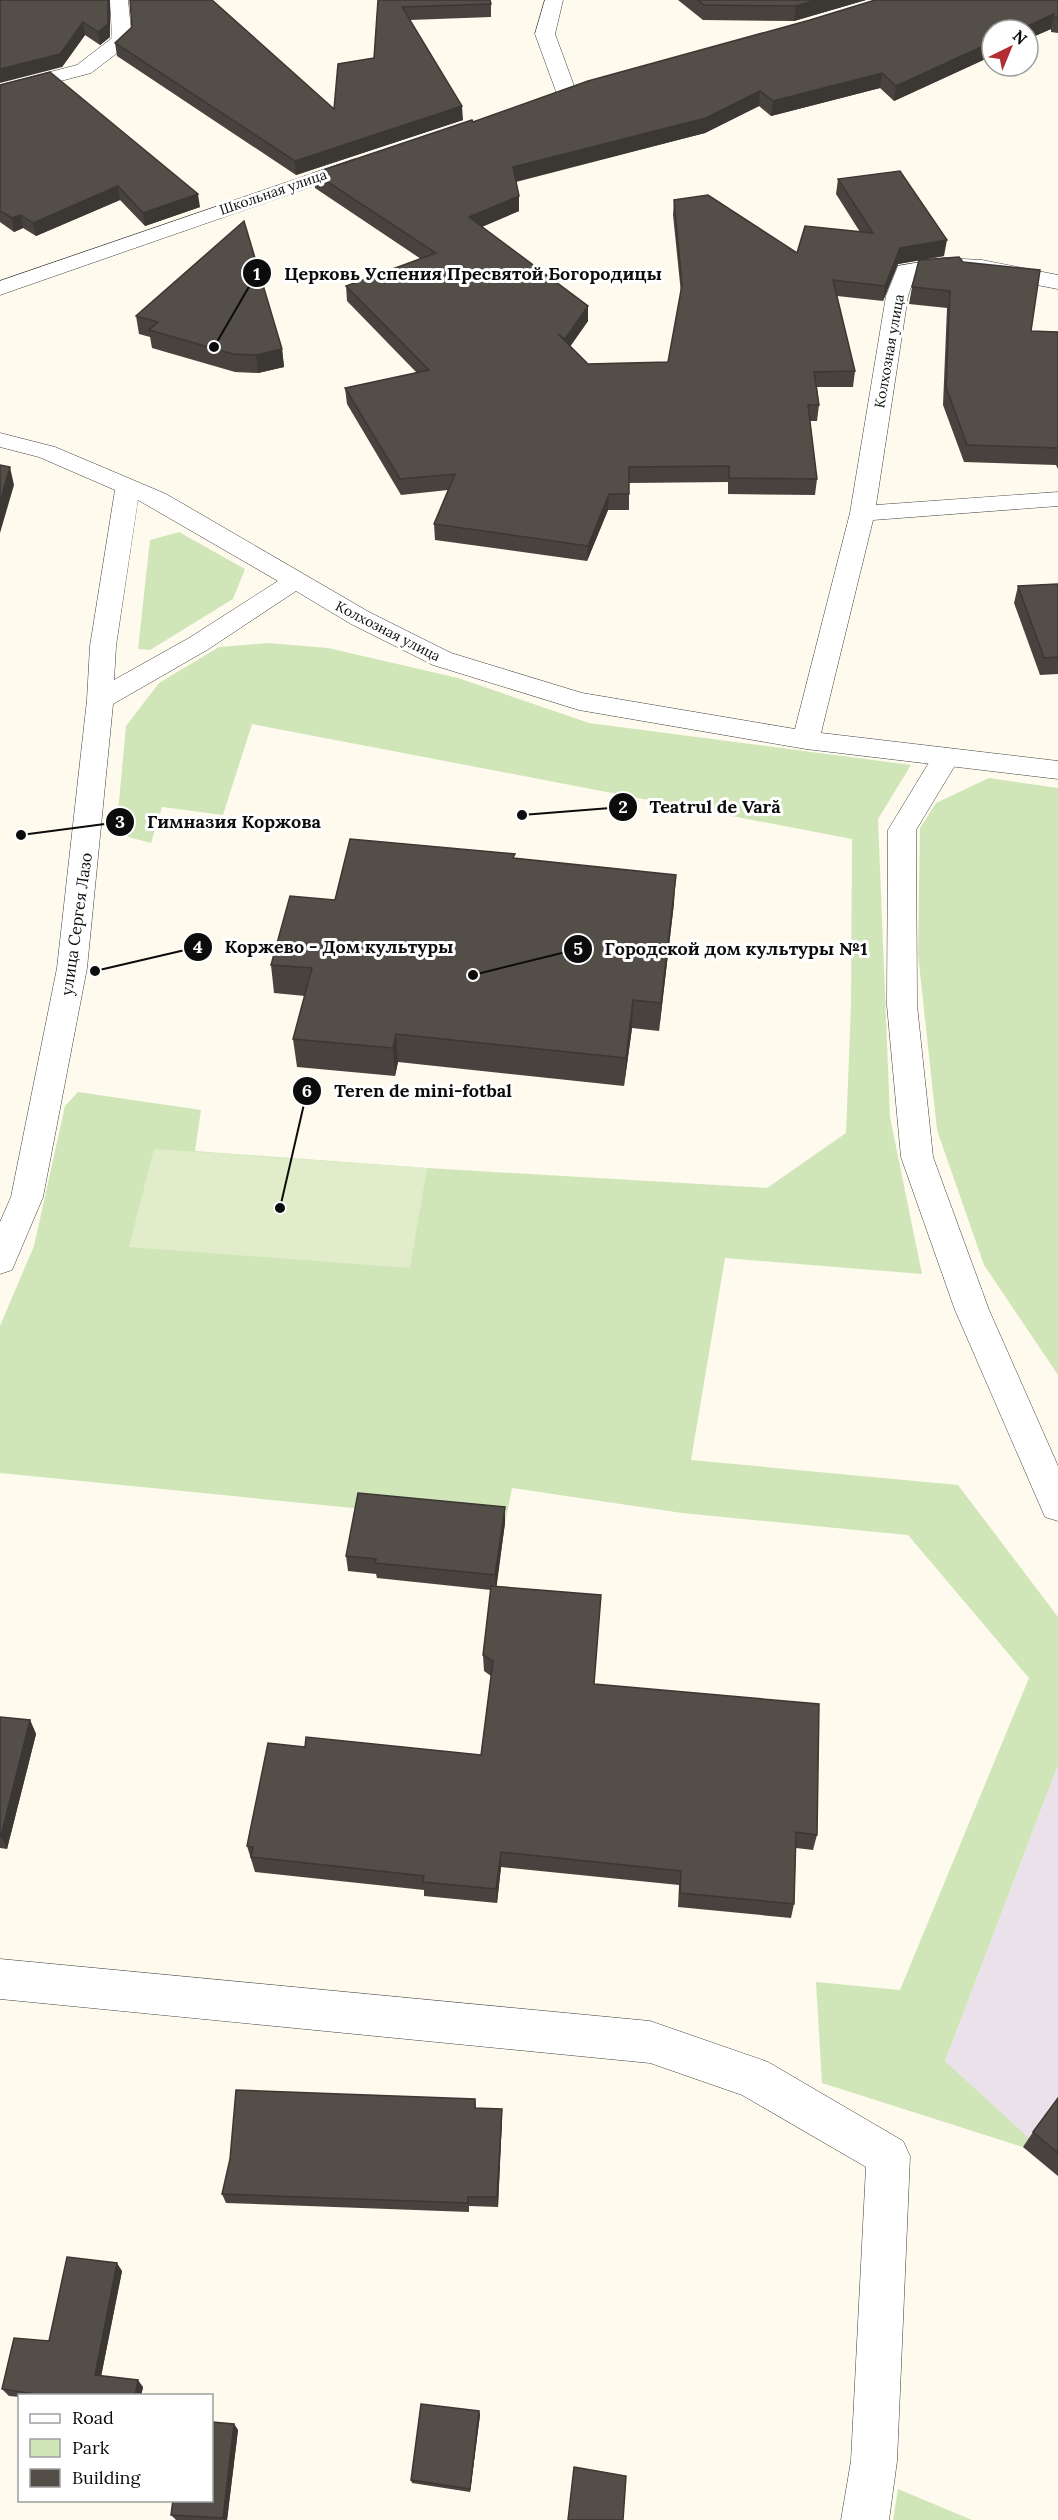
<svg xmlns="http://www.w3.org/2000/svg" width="1058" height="2520" viewBox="0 0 1058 2520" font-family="Lora,serif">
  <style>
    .industrial { fill: #eae1eb }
    .green { fill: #d0e6b9 }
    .pitch { fill: #e1edca }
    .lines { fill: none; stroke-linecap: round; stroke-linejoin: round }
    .service-casing { stroke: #3f3f3f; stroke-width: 1 }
    .minor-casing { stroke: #3f3f3f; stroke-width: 1 }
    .service { fill: #fff; fill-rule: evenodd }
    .minor { fill: #fff; fill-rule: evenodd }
    .wall { fill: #48433f }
    .shaded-wall { fill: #3b3733 }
    .building { fill: #544e49; stroke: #3b3733; stroke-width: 1.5 }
    .labels { text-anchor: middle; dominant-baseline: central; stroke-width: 6; stroke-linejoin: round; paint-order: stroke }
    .far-street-label { font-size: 14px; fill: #0c0c0c; stroke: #fff }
    .street-label { font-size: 16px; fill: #0c0c0c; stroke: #fff }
    .leader { fill: none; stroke: #0c0c0c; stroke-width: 2 }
    .callout-dot { fill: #0c0c0c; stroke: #fff; stroke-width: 2 }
    .mark-label { font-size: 18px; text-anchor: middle; font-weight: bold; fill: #fff }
    .callout-label { font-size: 18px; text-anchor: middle; font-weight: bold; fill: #0c0c0c; stroke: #fff; stroke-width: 6; stroke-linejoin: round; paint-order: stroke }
  </style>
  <rect width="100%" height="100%" fill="#fefaed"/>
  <path class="industrial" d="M 1058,1765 L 1058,2177 L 1023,2147 L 1029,2139 L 945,2061 Z"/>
  <g class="green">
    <path d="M 179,532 L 245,569 L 233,599 L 150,650 L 138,649 L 150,540 Z"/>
    <path d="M 268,643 L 328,648 L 458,678 L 589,723 L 911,765 L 878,819 L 890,1117 L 922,1274 L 725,1258 L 691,1460 L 958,1485 L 1058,1617 L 1058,1765 L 945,2061 L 1030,2139 L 1023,2147 L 822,2083 L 816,1982 L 900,1990 L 1029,1678 L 908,1535 L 682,1513 L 512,1488 L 505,1523 L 0,1473 L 0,1326 L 34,1246 L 65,1106 L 78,1092 L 201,1110 L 195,1151 L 427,1168 L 767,1188 L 846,1133 L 851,1006 L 852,839 L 252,724 L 223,815 L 162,807 L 151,843 L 128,837 L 117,823 L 126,726 L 159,683 L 219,647 Z"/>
    <path d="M 989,778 L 1058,788 L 1058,1375 L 984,1265 L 937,1130 L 918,954 L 920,828 L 936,803 Z"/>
    <path d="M 898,2489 L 972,2520 L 893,2520 Z"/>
  </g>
  <path class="pitch" d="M 154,1149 L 427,1168 L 410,1268 L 129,1247 Z"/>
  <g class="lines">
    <defs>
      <path id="service" d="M 946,748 L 956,751 L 960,757 L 916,830 L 917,1005 L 933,1157 L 989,1310 L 1058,1466 L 1058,1521 L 1045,1517 L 955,1310 L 901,1157 L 887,1005 L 888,830 L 936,751 Z"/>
      <g id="minor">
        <path d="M 110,0 L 128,0 L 132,40 L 129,44 L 91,73 L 0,97 L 0,85 L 77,65 L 112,38 Z"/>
        <path d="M 545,0 L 563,0 L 555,34 L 577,94 L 574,98 L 560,98 L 557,94 L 535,34 Z"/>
        <path d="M 355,159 L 362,161 L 365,165 L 362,169 L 0,295 L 0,281 Z"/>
        <path d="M 944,258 L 982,260 L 1058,275 L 1058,289 L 963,271 L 915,275 L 908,296 L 876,505 L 1058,492 L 1058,506 L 873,520 L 821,733 L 1058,761 L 1058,779 L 806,749 L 579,710 L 433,665 L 351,624 L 296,591 L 207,650 L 113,704 L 87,968 L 43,1197 L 12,1270 L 0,1274 L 0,1222 L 11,1197 L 57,968 L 87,700 L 90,646 L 115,490 L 39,457 L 0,447 L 0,433 L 55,447 L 166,494 L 369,612 L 451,653 L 582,693 L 795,729 L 850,513 L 886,296 L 898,266 ZM 138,500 L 278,581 L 189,638 L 114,680 L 116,646 Z"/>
        <path d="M 0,1959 L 650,2021 L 768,2062 L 903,2141 L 910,2156 L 897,2461 L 889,2520 L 841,2520 L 851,2461 L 866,2167 L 742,2095 L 650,2063 L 0,1999 Z"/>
      </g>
    </defs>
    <use href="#service" class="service-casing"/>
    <use href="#minor" class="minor-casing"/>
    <use href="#service" class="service"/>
    <use href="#minor" class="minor"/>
  </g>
  <g class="wall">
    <path d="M 0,0 L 110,0 L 110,37 L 100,45 L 85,35 L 62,67 Z"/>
    <path d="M 378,0 L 491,4 L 491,17 L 410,20 L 463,120 L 296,175 L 117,56 L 115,43 L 132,27 L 334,109 L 374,58 Z"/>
    <path d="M 678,0 L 866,0 L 794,21 L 703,20 Z"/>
    <path d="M 1058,0 L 1058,33 L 1051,32 L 1051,29 L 1028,39 L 1028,30 L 992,30 L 992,56 L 894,101 L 880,88 L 771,116 L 759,106 L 705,133 L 516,182 L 519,196 L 519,211 L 482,227 L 588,306 L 588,321 L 570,346 L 588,364 L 668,362 L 681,293 L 673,215 L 674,200 L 797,253 L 860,232 L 836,194 L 838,179 L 944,256 L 898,264 L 883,301 L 837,296 L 855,371 L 853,387 L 817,387 L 819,405 L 817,421 L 810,421 L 817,479 L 815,495 L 728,494 L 728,482 L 629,483 L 629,510 L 608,510 L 587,561 L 435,540 L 434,524 L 448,490 L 401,495 L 347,404 L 345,388 L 417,373 L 347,301 L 346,286 L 421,259 L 315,188 L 314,173 L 473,122 Z"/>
    <path d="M 0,85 L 200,207 L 145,226 L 120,200 L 36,236 L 23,228 L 14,232 L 0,222 Z"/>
    <path d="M 963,262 L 1031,331 L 1058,332 L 1058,469 L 1056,465 L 964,462 L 943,405 L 947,308 L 909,304 L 912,287 Z"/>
    <path d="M 136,316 L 282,349 L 284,367 L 258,373 L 235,372 L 152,348 L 150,337 L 139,334 Z"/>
    <path d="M 1058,584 L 1058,674 L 1040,675 L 1014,603 L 1018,586 Z"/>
    <path d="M 515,858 L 674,903 L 659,1031 L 632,1028 L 624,1086 L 398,1062 L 395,1076 L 297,1067 L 293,1039 L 305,996 L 274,993 L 271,965 L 335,900 Z"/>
    <path d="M 505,1523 L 496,1587 L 601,1595 L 594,1684 L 817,1835 L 813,1850 L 796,1848 L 794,1904 L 791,1918 L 678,1907 L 679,1885 L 501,1867 L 497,1903 L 424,1896 L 424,1890 L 255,1872 L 247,1846 L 305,1747 L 481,1755 L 491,1676 L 484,1671 L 483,1655 L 491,1590 L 377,1578 L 376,1574 L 348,1571 L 346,1556 Z"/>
    <path d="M 0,1717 L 30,1720 L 36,1734 L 7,1849 L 0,1848 Z"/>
    <path d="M 1058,2098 L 1058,2176 L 1023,2147 L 1033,2132 Z"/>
    <path d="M 475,2099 L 476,2108 L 502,2119 L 498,2207 L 469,2206 L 469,2212 L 226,2203 L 222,2194 Z"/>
    <path d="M 122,2271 L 101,2376 L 143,2387 L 141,2396 L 20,2396 L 20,2397 L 9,2396 L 2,2389 L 49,2341 Z"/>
    <path d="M 479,2411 L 480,2415 L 470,2492 L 412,2483 L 411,2480 Z"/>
    <path d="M 234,2424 L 238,2430 L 227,2520 L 176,2520 L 171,2515 Z"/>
  </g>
  <g class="shaded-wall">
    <path d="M 108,0 L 110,0 L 110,37 L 100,45 L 98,32 Z"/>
    <path d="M 816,0 L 866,0 L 794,21 L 796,6 Z"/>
    <path d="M 1054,14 L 1051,29 L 1028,39 L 1028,30 L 1019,30 Z"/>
    <path d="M 83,22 L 85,35 L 62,67 L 0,83 L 0,69 Z"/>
    <path d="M 992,42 L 992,56 L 894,101 L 896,86 Z"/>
    <path d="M 882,73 L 880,88 L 771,116 L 773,101 Z"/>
    <path d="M 760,91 L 759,106 L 705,133 L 513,182 L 513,167 Z"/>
    <path d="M 462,106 L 463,120 L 296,175 L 295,161 Z"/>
    <path d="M 118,186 L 120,200 L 36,236 L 33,223 Z"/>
    <path d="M 198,194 L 200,207 L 145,226 L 143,213 Z"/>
    <path d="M 519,196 L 519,211 L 469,232 L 469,217 Z"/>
    <path d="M 21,215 L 23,228 L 14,232 L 12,218 Z"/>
    <path d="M 947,240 L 944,256 L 898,264 L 883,301 L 885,286 L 900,248 Z"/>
    <path d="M 588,306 L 588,321 L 565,354 L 565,339 Z"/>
    <path d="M 282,349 L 284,367 L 258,373 L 256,355 Z"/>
    <path d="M 10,467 L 14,485 L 0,533 L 0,502 Z"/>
    <path d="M 609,494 L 608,510 L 587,561 L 588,546 Z"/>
    <path d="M 676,875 L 674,903 L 659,1031 L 661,1003 Z"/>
    <path d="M 633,1000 L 632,1028 L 624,1086 L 626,1058 Z"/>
    <path d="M 396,1034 L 398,1062 L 395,1076 L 393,1048 Z"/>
    <path d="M 505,1507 L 505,1523 L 496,1591 L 495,1575 Z"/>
    <path d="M 30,1720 L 36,1734 L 7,1849 L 1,1836 Z"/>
    <path d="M 501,1852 L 501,1867 L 497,1903 L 496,1889 Z"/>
    <path d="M 502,2109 L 502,2119 L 498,2207 L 497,2197 Z"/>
    <path d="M 117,2263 L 122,2271 L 100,2382 L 95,2375 Z"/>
    <path d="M 138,2380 L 143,2387 L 141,2396 L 135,2396 Z"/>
    <path d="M 479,2411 L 480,2415 L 470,2492 L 470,2489 Z"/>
    <path d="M 234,2424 L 238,2430 L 227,2520 L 224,2520 L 223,2518 Z"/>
  </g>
  <g class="building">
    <path d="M 0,0 L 108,0 L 108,24 L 98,32 L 83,22 L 60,54 L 0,69 Z"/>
    <path d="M 130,0 L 212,0 L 334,109 L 338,64 L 374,58 L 378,0 L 490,0 L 491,4 L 402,7 L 462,106 L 295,161 L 115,43 L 132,27 Z"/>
    <path d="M 698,0 L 816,0 L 796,6 L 704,5 Z"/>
    <path d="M 875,0 L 1058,0 L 1058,18 L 1053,17 L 1054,14 L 1019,30 L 992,30 L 992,42 L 896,86 L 882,73 L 773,101 L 760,91 L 706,118 L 513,167 L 519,196 L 469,217 L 588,306 L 565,339 L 558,334 L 588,364 L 668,362 L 682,285 L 674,200 L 708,195 L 797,253 L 805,226 L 873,233 L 838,179 L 900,171 L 947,240 L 900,248 L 885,286 L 833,280 L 855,371 L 814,372 L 819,405 L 808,405 L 817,479 L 729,478 L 729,466 L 629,467 L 629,494 L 609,494 L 588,546 L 434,524 L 455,474 L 400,479 L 345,388 L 429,370 L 346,286 L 436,253 L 314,173 L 472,120 L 473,122 L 588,81 L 810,20 Z"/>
    <path d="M 50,72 L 198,194 L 143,213 L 118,186 L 33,223 L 21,215 L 12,218 L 0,211 L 0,85 Z"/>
    <path d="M 244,221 L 282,349 L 256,355 L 233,354 L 149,330 L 158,322 L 136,316 Z"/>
    <path d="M 959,257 L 963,262 L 1040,270 L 1031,331 L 1058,332 L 1058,448 L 967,445 L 946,387 L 950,291 L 912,287 L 919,260 Z"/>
    <path d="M 0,465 L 10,467 L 0,502 Z"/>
    <path d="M 1058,584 L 1058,657 L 1044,658 L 1018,586 Z"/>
    <path d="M 350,839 L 515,854 L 513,858 L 676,875 L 661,1003 L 633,1000 L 626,1058 L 396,1034 L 393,1048 L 293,1039 L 312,968 L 271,965 L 290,896 L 335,900 Z"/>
    <path d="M 358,1493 L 505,1507 L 495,1575 L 375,1563 L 376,1559 L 346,1556 Z"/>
    <path d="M 491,1586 L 601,1595 L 594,1684 L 819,1704 L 817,1835 L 796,1832 L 794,1904 L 680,1893 L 681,1871 L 501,1852 L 496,1889 L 423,1882 L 424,1876 L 251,1857 L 253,1847 L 247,1846 L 268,1743 L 305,1747 L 306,1737 L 481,1755 L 493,1661 L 483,1655 Z"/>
    <path d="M 0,1717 L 30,1720 L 1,1836 L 0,1836 Z"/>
    <path d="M 236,2090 L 475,2099 L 475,2108 L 502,2109 L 497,2197 L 468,2197 L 468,2203 L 222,2194 L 230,2159 Z"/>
    <path d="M 1058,2098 L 1058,2153 L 1033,2132 Z"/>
    <path d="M 67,2257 L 117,2263 L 95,2375 L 138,2380 L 135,2396 L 35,2396 L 36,2394 L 2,2389 L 14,2338 L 49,2341 Z"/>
    <path d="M 421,2404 L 479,2411 L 470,2489 L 411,2480 Z"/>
    <path d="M 212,2422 L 234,2424 L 223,2518 L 171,2515 L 173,2500 L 212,2500 Z"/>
    <path d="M 574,2467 L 626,2476 L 623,2520 L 568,2520 Z"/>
  </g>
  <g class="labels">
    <g class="far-street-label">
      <text transform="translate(273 192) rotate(-19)">Школьная улица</text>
      <text transform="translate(889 351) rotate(-80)">Колхозная улица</text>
      <text transform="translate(388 631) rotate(27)">Колхозная улица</text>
    </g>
    <g class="street-label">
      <text transform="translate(76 924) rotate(-82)">улица Сергея Лазо</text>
    </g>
  </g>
  <path class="leader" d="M214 347L257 273M522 815L623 807M21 835L120 822M95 971L198 947M473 975L578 949M280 1208L307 1091"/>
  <g class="callout-dot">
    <circle cx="214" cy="347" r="6"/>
    <circle cx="522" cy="815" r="6"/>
    <circle cx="21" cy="835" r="6"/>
    <circle cx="95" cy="971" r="6"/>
    <circle cx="473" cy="975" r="6"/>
    <circle cx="280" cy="1208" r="6"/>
    <circle cx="257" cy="273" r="15"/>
    <circle cx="623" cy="807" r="15"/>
    <circle cx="120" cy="822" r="15"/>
    <circle cx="198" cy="947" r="15"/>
    <circle cx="578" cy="949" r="15"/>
    <circle cx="307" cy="1091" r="15"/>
  </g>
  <g class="mark-label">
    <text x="257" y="280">1</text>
    <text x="623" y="813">2</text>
    <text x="120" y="828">3</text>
    <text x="198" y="953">4</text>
    <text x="578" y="955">5</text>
    <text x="307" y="1097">6</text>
  </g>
  <g class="callout-label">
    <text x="473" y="280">Церковь Успения Пресвятой Богородицы</text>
    <text x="715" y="813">Teatrul de Vară</text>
    <text x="234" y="828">Гимназия Коржова</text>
    <text x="339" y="953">Коржево - Дом культуры</text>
    <text x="736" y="955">Городской дом культуры №1</text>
    <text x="423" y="1097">Teren de mini-fotbal</text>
  </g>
  <rect x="18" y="2394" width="195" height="108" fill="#ffffff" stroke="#9e9e9e" stroke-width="1.5"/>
  <rect x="30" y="2414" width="30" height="9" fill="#ffffff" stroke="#9e9e9e" stroke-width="1.5"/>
  <text x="72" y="2424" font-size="18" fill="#0c0c0c">Road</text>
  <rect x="30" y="2439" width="30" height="18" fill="#d0e6b9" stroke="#9e9e9e" stroke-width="1.5"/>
  <text x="72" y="2454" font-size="18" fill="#0c0c0c">Park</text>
  <rect x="30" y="2469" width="30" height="18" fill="#544e49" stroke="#9e9e9e" stroke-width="1.5"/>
  <text x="72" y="2484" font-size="18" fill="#0c0c0c">Building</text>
  <g transform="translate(1010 48) rotate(43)"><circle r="28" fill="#ffffff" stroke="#9e9e9e" stroke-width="1.5"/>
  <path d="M0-4.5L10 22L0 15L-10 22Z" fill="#b22e34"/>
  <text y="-9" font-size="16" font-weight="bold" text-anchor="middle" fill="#0c0c0c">N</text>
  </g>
</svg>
